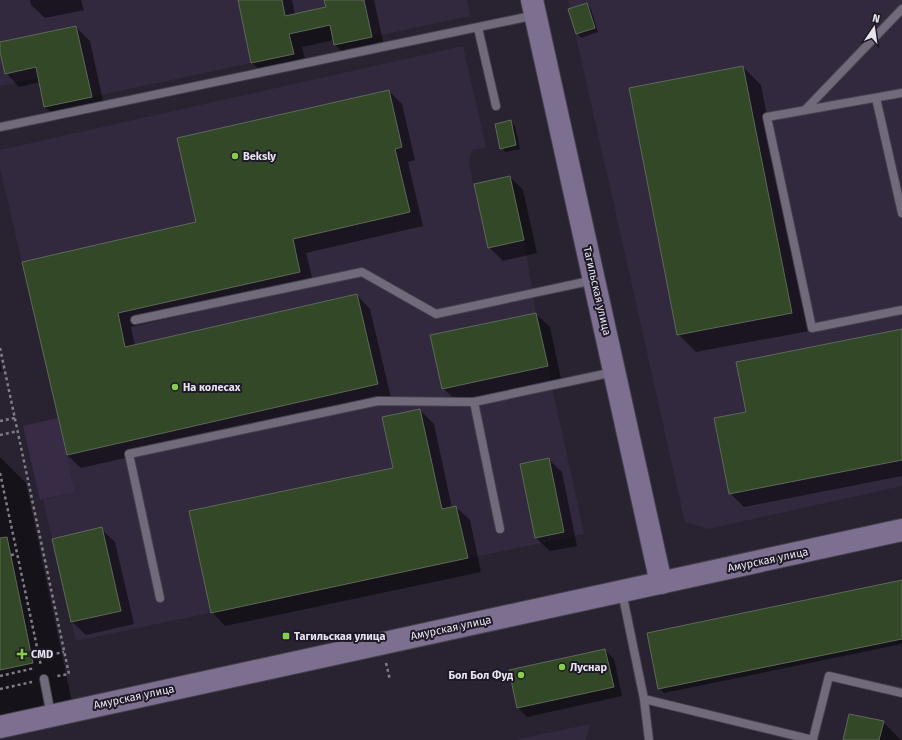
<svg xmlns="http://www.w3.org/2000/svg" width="902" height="740" viewBox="0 0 902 740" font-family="'Fira Sans',sans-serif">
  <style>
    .built { fill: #32293e }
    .green { fill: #372b46 }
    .shadow { fill: #0007 }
    .building { fill: #334826; stroke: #5e6959 }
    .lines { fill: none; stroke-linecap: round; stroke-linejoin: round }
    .lane-casing { stroke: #45404c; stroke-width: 10 }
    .secondary-casing { stroke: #45404c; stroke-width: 24 }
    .path { stroke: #817c88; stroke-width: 2.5; stroke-dasharray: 3 3; stroke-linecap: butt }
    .lane { stroke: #716a7b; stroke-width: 8 }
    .secondary { stroke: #7d6f8f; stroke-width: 22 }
    .poi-dot { fill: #85cf4d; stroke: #1f1927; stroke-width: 1.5 }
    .labels { text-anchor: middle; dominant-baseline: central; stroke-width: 4; stroke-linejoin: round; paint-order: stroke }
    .poi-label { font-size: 11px; font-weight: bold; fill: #e8e4ee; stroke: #1f1927; text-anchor: start }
    .street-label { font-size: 11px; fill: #e8e4ee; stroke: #1f1927 }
  </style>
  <rect width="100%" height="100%" fill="#292331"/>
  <g class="built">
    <path d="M 0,0 L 467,0 L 470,16 L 334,45 L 330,25 L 289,34 L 294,54 L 44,107 L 38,78 L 0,86 Z"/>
    <path d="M 568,0 L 902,0 L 902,486 L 708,529 L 685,522 Z"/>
    <path d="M 463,46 L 486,147 L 472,150 L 469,162 L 473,184 L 510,176 L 524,240 L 536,313 L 584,534 L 76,641 L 43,500 L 75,492 L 0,168 L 0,150 Z"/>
    <path d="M 590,724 L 586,740 L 515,740 Z"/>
  </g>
  <path class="green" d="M 58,418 L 75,492 L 40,500 L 23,426 Z"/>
  <g class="shadow">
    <path d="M 30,0 L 81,0 L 84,10 L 45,18 L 31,5 Z"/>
    <path d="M 239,0 L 292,0 L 295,14 L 327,7 L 325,0 L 374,0 L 385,50 L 349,58 L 335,45 L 334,40 L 302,47 L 307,68 L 266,76 L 252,63 Z"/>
    <path d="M 587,4 L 591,9 L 598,32 L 581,38 L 577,33 Z"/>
    <path d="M 76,27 L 90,41 L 105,110 L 59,120 L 45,107 L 40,82 L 19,87 L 6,73 L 0,43 Z"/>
    <path d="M 743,67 L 761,85 L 809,331 L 696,352 L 678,334 Z"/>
    <path d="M 389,91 L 402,104 L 415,160 L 408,162 L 423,226 L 306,253 L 314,285 L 131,327 L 135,346 L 357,295 L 370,309 L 391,398 L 81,468 L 67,455 L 23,263 L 197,223 Z"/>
    <path d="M 510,121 L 515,126 L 520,149 L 506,152 L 501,148 Z"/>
    <path d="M 510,177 L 523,190 L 537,253 L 503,261 L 489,247 Z"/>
    <path d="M 536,314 L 550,327 L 561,379 L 457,402 L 443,388 Z"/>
    <path d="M 902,330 L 902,476 L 744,507 L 730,493 L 747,413 Z"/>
    <path d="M 0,360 L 2,372 L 0,372 Z"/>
    <path d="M 420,410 L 434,424 L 452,508 L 456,507 L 470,520 L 481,572 L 225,626 L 212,612 L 394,469 Z"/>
    <path d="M 0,457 L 26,483 L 72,702 L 0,717 Z"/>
    <path d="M 548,459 L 562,472 L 577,546 L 550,551 L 536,538 Z"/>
    <path d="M 101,529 L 115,542 L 134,624 L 86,635 L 72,622 Z"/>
    <path d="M 902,581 L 902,644 L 664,693 L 659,688 Z"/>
    <path d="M 605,650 L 614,659 L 622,696 L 527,717 L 518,708 Z"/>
    <path d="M 883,722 L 901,740 L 844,740 Z"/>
  </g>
  <g class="building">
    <path d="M 238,0 L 282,0 L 285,16 L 326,7 L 324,0 L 364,0 L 372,37 L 334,45 L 330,25 L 289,34 L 294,54 L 251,63 Z"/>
    <path d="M 587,3 L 595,28 L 576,34 L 568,9 Z"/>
    <path d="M 76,26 L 92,97 L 44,107 L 36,67 L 5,74 L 0,52 L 0,42 Z"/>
    <path d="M 743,66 L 792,313 L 677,335 L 629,88 Z"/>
    <path d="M 389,90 L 402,147 L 395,149 L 410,212 L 293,239 L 300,272 L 118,313 L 125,347 L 357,294 L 378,384 L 67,455 L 22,262 L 196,222 L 177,138 Z"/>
    <path d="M 511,120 L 516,145 L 500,149 L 495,124 Z"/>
    <path d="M 510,176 L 524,240 L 488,248 L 474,184 Z"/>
    <path d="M 536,313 L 548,366 L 442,389 L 430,335 Z"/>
    <path d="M 902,329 L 902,460 L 729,494 L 714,418 L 746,412 L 736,362 Z"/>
    <path d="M 420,409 L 442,509 L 456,506 L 468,558 L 211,613 L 189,511 L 393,468 L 382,417 Z"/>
    <path d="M 549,458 L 564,532 L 535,538 L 520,464 Z"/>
    <path d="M 102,527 L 121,611 L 71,622 L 52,539 Z"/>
    <path d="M 7,537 L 33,663 L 0,670 L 0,538 Z"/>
    <path d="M 902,580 L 902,639 L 658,689 L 647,633 Z"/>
    <path d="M 605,649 L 614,687 L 517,708 L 509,670 Z"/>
    <path d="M 849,714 L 884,721 L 879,740 L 843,740 Z"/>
  </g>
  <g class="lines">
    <defs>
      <g id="lane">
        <path d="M 478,28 L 496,106"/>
        <path d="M 902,93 L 767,117 L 812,328 L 902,310"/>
        <path d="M 876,98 L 902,213"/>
        <path d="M 805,110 L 902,9"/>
        <path d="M 0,127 L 536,15"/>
        <path d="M 135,320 L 362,272 L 436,314 L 594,280"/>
        <path d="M 474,402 L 500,529"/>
        <path d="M 622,592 L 644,699 L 649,740"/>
        <path d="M 160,598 L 129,454 L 378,401 L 474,402 L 614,372"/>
        <path d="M 44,679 L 51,715"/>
        <path d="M 644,699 L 813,740"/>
        <path d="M 813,739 L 829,676 L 902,693"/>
      </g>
      <g id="secondary">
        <path d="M 532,0 L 661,583"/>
        <path d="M 0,727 L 902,530"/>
      </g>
    </defs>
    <use href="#lane" class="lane-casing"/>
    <use href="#secondary" class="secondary-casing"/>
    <g class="path">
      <path d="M 0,348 L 69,674 L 57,676"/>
      <path d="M 0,421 L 15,418"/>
      <path d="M 0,435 L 18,431"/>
      <path d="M 0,473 L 41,666"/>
      <path d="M 11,555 L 17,554"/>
      <path d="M 39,657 L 64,652"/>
      <path d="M 386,663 L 390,680"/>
      <path d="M 0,676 L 35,668"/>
      <path d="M 0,689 L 32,682"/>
    </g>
    <use href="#lane" class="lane"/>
    <use href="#secondary" class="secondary"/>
  </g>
  <g class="poi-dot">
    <circle cx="235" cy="156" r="4"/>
    <circle cx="175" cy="387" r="4"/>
    <rect x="282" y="632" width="8" height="8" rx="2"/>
    <path d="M20 648h4v4h4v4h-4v4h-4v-4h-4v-4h4z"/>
    <circle cx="562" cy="667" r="4"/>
    <circle cx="521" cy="675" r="4"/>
  </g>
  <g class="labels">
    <g class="poi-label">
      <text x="243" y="156">Beksly</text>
      <text x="183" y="387">На колесах</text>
      <text x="294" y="636">Тагильская улица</text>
      <text x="31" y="654">CMD</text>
      <text x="570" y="667">Луснар</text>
      <text x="513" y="675" text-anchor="end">Бол Бол Фуд</text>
    </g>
    <g class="street-label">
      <text transform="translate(597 291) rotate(77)">Тагильская улица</text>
      <text transform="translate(768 560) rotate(-12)">Амурская улица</text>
      <text transform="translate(451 628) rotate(-12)">Амурская улица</text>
      <text transform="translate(134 697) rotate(-12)">Амурская улица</text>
    </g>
  </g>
  <g transform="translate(874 28) rotate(13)" stroke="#1f1927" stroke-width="3" paint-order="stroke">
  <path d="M0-3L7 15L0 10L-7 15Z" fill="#e8e4ee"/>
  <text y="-6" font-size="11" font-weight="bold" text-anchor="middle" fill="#e8e4ee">N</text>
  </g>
</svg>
